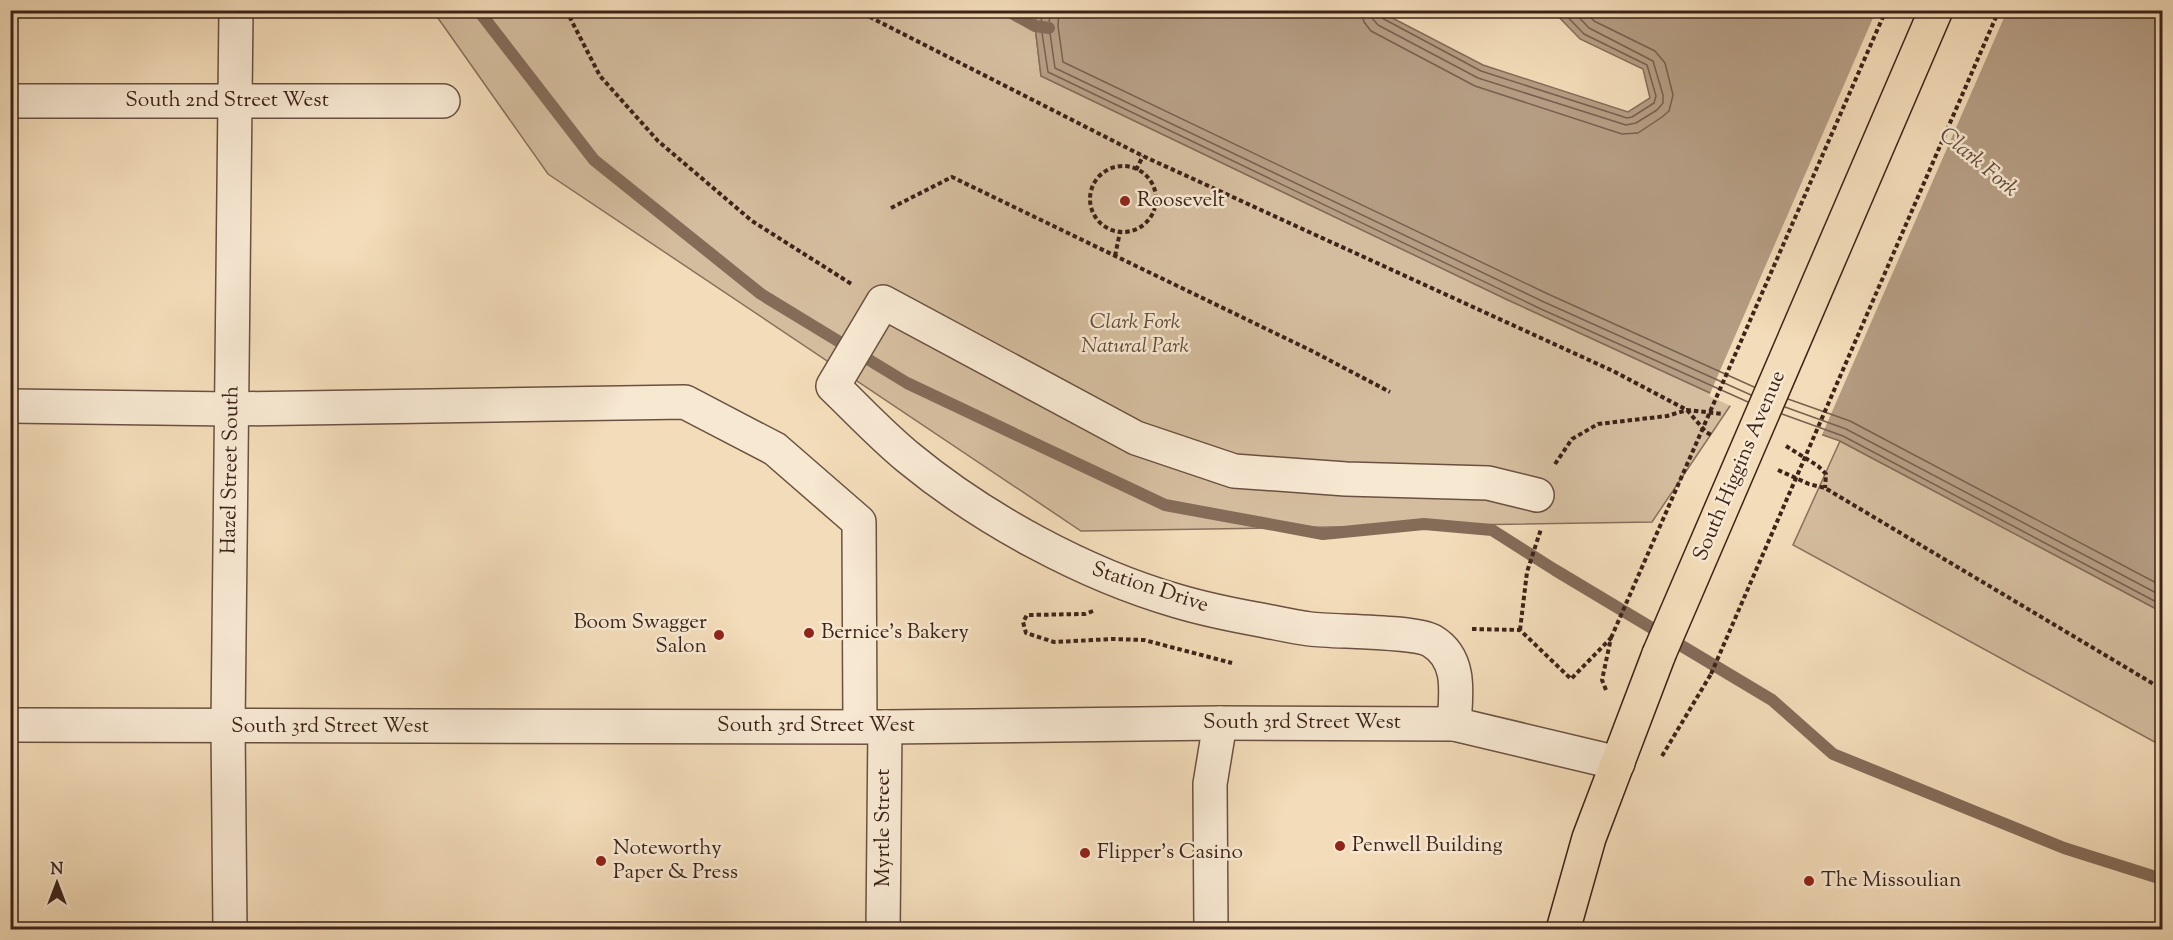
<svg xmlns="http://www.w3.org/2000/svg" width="2173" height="940" viewBox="0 0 2173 940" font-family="'Sorts Mill Goudy',serif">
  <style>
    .green { fill: #d4bd9e; stroke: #88705c; stroke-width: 1.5 }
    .water { fill: #b59d83; stroke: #856c59; stroke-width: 1.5 }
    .pier { fill: #f3dcb9 }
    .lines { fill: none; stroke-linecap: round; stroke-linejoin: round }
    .shore { stroke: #79604e; stroke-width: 1.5 }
    .stream { stroke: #856c59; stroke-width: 12 }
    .minor-casing { stroke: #6a5141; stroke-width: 36 }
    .major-casing { stroke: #3d2319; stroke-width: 36 }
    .path { stroke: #3d2319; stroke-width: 4; stroke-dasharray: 4.5 3; stroke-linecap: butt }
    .minor { stroke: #f7e8d2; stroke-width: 33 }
    .major { stroke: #f3dcb9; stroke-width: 33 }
    .major-bridge-casing { stroke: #3d2319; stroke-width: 36; stroke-linecap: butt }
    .path-bridge { stroke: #3d2319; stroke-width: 4; stroke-dasharray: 4.5 3; stroke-linecap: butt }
    .major-bridge { stroke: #f3dcb9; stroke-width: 33 }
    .poi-dot { fill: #8f2418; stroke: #f7e8d2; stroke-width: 2 }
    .labels { text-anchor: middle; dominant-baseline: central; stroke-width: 5; stroke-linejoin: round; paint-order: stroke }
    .street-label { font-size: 21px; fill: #3d2319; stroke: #f7e8d2 }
    .poi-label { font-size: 21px; fill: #3d2319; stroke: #f7e8d2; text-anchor: start }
    .park-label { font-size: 21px; font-style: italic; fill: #634a3a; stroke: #f7e8d2 }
    .water-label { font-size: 22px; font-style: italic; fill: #614839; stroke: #f7e8d2 }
  </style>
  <rect width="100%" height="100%" fill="#f3dcb9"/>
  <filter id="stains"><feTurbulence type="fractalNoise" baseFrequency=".00333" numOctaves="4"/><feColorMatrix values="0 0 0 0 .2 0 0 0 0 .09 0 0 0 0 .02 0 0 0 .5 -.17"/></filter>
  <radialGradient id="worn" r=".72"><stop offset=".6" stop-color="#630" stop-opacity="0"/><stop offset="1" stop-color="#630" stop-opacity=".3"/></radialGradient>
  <g class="green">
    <path d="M 433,11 L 1037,11 L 1035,26 L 1041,76 L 1508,300 L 1732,403 L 1652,522 L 1081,531 L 548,174 Z"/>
    <path d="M 1840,441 L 2162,612 L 2162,746 L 1793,545 Z"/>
  </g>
  <path class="water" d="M 1037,10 L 1379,11 L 1483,65 L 1628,112 L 1650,98 L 1643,69 L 1580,39 L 1553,11 L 2162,11 L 2162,612 L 1840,441 L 1732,403 L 1508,300 L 1041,76 L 1035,26 Z"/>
  <path class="pier" d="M 1876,11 L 2007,11 L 1821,437 L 1731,406 L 1709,396 Z"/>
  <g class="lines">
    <g class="shore">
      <path d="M 1042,10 L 1041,26 L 1048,72 L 1541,309 L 1748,402"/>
      <path d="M 1050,10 L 1049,26 L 1055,68 L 1544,302 L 1751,395"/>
      <path d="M 1059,10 L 1058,26 L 1063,62 L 1548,294 L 1754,387"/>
      <path d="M 1361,10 L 1364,22 L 1371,31 L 1475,86 L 1622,134 L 1638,133 L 1662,117 L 1669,111 L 1673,95 L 1665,63 L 1655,51 L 1594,21 L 1584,10"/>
      <path d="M 1370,10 L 1372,18 L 1378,25 L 1478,78 L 1626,125 L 1636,123 L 1657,110 L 1663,103 L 1663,95 L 1653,61 L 1589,28 L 1572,10"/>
      <path d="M 1378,10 L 1382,18 L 1481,71 L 1627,118 L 1632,117 L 1654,103 L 1656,96 L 1647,65 L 1584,34 L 1561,10"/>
      <path d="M 1788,399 L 1850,421 L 2162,586"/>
      <path d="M 1785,407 L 1846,429 L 2162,596"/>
      <path d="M 1782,414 L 1843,436 L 2162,605"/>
    </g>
    <g class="stream">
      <path d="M 478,10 L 594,160 L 761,294 L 907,383 L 1165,505 L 1323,534 L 1424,524 L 1492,530 L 1555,570 L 1772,700 L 1833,754 L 2064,848 L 2162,879"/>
      <path d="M 1006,10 L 1035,26 L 1049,28"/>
    </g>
    <defs>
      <g id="minor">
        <path d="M 10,101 L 443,101"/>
        <path d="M 10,406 L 231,409 L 685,402 L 775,449 L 859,522 L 860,726"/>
        <path d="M 1454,724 C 1456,694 1462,659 1432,641 C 1415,631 1335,632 1310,629 C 1294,627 1277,623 1261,620 C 1233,615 1204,609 1177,601 C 1084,574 983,519 909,458 C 882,436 858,410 833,386 L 883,302 L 1136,438 L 1234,471 L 1346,479 L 1488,483 L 1537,495"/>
        <path d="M 10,725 L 885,727 L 1220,723 L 1454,724 L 1618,763"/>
        <path d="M 230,930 L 228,727 L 236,10"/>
        <path d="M 883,930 L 885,727"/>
        <path d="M 1211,930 L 1210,784 L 1220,723"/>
      </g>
      <path id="major" d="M 1563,930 L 1589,838 L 1659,654"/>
    </defs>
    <use href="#minor" class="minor-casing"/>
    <use href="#major" class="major-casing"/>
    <g class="path">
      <path d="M 566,10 L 600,76 L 658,141 L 752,221 L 853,285"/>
      <path d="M 856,10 L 1143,156 L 1613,371 L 1687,410 L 1706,432 L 1713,436"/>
      <circle cx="1123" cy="199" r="33"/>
      <path d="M 1136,170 L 1143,156"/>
      <path d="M 891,208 L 952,177 L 1312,351 L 1390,392"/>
      <path d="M 1115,256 L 1120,232"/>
      <path d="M 1786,446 L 1818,466 L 1826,474 L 1825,488"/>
      <path d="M 1555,464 L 1572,439 L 1598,424 L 1667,416 L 1687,410 L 1723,414"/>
      <path d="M 1778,470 L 1809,484 L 1825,488 L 2162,689"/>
      <path d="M 1093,611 L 1085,614 L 1027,615 L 1023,622 L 1026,633 L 1054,642 L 1113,639 L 1144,640 L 1232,663"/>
      <path d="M 1472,629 L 1520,630 L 1571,679 L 1611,638"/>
      <path d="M 1520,630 L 1527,572 L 1541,529"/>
      <path d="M 1606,690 L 1602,680 L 1611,638"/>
      <path d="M 1662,756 L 1711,674"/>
    </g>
    <use href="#minor" class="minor"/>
    <use href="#major" class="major"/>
    <defs>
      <path id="major-bridge" d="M 1659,654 L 1936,10"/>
    </defs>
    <use href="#major-bridge" class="major-bridge-casing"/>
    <g class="path-bridge">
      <path d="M 1611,638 L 1886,10"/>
      <path d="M 1711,674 L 1999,10"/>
    </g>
    <use href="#major-bridge" class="major-bridge"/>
  </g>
  <g class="poi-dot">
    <circle cx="1125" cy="201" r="6"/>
    <circle cx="809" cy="633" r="6"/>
    <circle cx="719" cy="635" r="6"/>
    <circle cx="1340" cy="846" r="6"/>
    <circle cx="1085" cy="853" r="6"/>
    <circle cx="601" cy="861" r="6"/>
    <circle cx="1809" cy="881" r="6"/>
  </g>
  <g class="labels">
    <g class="street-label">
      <text x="227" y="101">South 2nd Street West</text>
      <text transform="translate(1740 466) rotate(-67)">South Higgins Avenue</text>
      <text transform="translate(231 470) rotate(-89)">Hazel Street South</text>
      <text transform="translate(1150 588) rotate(18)">Station Drive</text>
      <text x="1302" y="723">South 3rd Street West</text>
      <text x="816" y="726">South 3rd Street West</text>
      <text x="330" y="727">South 3rd Street West</text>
      <text transform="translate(884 828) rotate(-90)">Myrtle Street</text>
    </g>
    <g class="poi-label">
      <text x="1137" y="201">Roosevelt</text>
      <text x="707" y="623" text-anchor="end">Boom Swagger<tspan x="707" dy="24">Salon</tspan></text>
      <text x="821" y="633">Bernice's Bakery</text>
      <text x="1352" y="846">Penwell Building</text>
      <text x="613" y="849">Noteworthy<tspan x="613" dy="24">Paper &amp; Press</tspan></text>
      <text x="1097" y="853">Flipper's Casino</text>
      <text x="1821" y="881">The Missoulian</text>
    </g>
    <g class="park-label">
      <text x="1135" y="323">Clark Fork<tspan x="1135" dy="24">Natural Park</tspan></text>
    </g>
    <g class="water-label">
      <text transform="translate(1978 163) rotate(40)">Clark Fork</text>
    </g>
  </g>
  <rect width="2173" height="940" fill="none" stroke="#f3dcb9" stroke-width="36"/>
  <rect x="12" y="12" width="2149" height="916" fill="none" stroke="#3d2319" stroke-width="3"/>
  <rect x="18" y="18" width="2137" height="904" fill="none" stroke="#3d2319" stroke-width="1.5"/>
  <g transform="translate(57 883)" stroke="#f7e8d2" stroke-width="4.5" paint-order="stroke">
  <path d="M0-4.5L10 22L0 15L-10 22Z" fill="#3d2319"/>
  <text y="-9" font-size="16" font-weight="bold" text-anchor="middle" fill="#3d2319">N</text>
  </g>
  <rect width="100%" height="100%" filter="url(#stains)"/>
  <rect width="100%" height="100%" fill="url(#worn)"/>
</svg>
